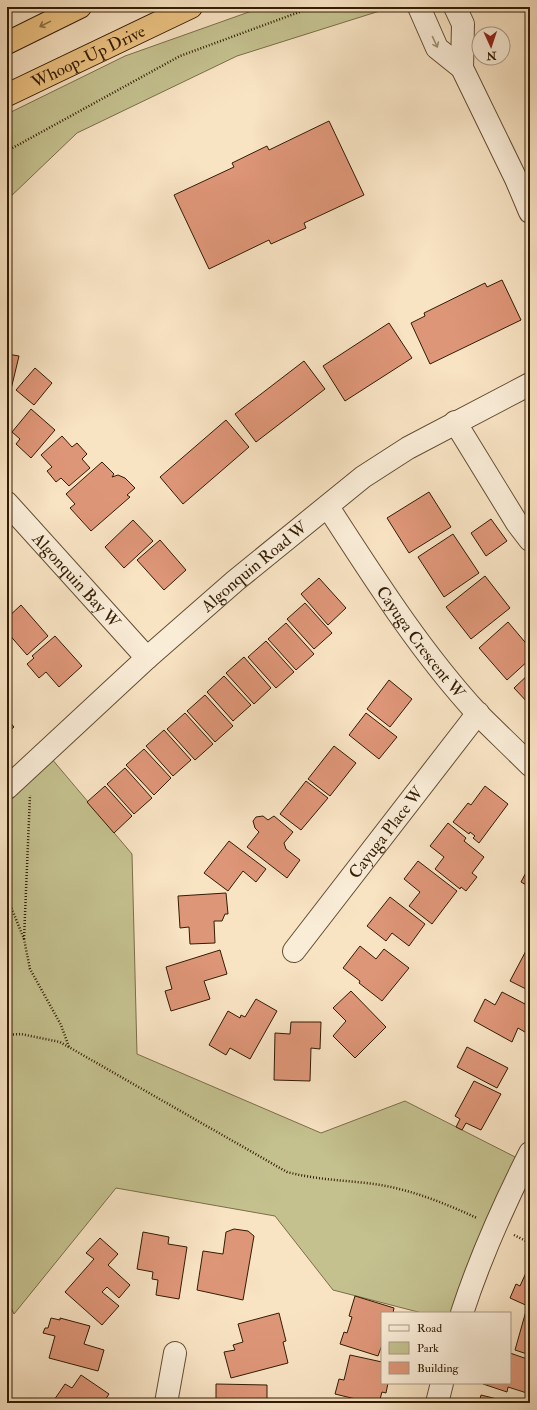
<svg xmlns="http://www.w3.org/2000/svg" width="537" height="1410" viewBox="0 0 537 1410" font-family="'IM FELL Double Pica',serif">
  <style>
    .green { fill: #c4c18f; stroke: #7b6e49 }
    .building { fill: #de9678; stroke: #321c03 }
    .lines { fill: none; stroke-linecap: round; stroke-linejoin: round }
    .minor-casing { stroke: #644e33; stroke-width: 24 }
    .highway-casing { stroke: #321c03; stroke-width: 24 }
    .path { stroke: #321c03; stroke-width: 2.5; stroke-dasharray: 1 2; stroke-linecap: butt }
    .minor { stroke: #faedd8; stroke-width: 22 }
    .highway { stroke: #ecc282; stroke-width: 22 }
    .oneway { stroke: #8f6f42 }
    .oneway2 { stroke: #a08f78 }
    .labels { text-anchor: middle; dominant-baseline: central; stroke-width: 4; stroke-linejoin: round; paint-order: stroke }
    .street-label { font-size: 17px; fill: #321c03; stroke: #faedd8 }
  </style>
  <rect width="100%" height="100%" fill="#f8e3c3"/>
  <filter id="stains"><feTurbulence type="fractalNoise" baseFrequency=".005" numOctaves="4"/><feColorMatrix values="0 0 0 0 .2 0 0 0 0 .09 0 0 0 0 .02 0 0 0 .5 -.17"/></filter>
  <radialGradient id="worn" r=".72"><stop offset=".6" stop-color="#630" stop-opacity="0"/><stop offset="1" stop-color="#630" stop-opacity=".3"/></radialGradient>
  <g class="green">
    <path d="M 263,7 L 381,7 L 386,9 L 237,56 L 77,133 L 7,200 L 7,114 L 125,56 Z"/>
    <path d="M 46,752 L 132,854 L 137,1054 L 321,1133 L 405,1101 L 525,1162 L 462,1313 L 422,1313 L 333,1290 L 275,1216 L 116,1188 L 14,1314 L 7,1299 L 7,788 Z"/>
  </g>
  <g class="building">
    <path d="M 329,121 L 364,195 L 304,223 L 306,228 L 271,244 L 269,240 L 209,269 L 174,195 L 234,167 L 232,163 L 267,146 L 269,150 Z"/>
    <path d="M 502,280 L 521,320 L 430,364 L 411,323 L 425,316 L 424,313 L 485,283 L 487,287 Z"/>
    <path d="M 389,323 L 412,358 L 345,401 L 323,366 Z"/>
    <path d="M 7,354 L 19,356 L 7,406 Z"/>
    <path d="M 304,361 L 325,389 L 256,442 L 235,414 Z"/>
    <path d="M 35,368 L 52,383 L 34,405 L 16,390 Z"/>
    <path d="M 31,409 L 55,430 L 31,458 L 16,444 L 20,439 L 12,432 Z"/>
    <path d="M 226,420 L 249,447 L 183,504 L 160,477 Z"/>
    <path d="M 62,436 L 72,447 L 77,443 L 87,454 L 82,459 L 90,468 L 69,486 L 61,478 L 56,482 L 47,471 L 52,467 L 41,455 Z"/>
    <path d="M 102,462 L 114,474 L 112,477 L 118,475 L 125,478 L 135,488 L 127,495 L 130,497 L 91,531 L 70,508 L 75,504 L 66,494 Z"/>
    <path d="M 429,492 L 451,527 L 409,553 L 387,518 Z"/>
    <path d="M 491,519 L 507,541 L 486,556 L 471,533 Z"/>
    <path d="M 133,520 L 153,541 L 124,568 L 105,547 Z"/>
    <path d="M 453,534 L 479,573 L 444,597 L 418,557 Z"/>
    <path d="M 160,540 L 186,570 L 164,590 L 137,560 Z"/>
    <path d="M 485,576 L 510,608 L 471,639 L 446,607 Z"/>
    <path d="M 319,578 L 346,608 L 328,625 L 301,594 Z"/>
    <path d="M 305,603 L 332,633 L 314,649 L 287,619 Z"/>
    <path d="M 21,605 L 48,636 L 27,655 L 7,632 L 7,618 Z"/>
    <path d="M 508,622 L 530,648 L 530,659 L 507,680 L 479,648 Z"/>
    <path d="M 286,623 L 314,654 L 296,670 L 268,639 Z"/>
    <path d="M 55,636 L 82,666 L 59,687 L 46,672 L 39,678 L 27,664 L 34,658 L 32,656 Z"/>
    <path d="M 266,641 L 294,672 L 276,688 L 248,657 Z"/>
    <path d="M 244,657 L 271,688 L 254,704 L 226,673 Z"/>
    <path d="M 530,673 L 530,705 L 514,688 Z"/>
    <path d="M 224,676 L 251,705 L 233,721 L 207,692 Z"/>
    <path d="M 389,680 L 412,699 L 390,727 L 367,709 Z"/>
    <path d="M 205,695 L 233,726 L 215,742 L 187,711 Z"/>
    <path d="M 185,713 L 213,744 L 195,760 L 167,729 Z"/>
    <path d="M 366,713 L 397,737 L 379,759 L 349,735 Z"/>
    <path d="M 7,719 L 14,727 L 7,733 Z"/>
    <path d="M 164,730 L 191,760 L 173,776 L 146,746 Z"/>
    <path d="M 334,746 L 356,763 L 330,796 L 308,779 Z"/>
    <path d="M 144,749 L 171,778 L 154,795 L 126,765 Z"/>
    <path d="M 125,768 L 152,798 L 134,814 L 107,784 Z"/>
    <path d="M 306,781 L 328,798 L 301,830 L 280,814 Z"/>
    <path d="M 105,786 L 132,816 L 114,833 L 87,802 Z"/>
    <path d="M 485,786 L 508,804 L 479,843 L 473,838 L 475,836 L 470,832 L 469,834 L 453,822 L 468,803 L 471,805 Z"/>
    <path d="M 263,816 L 268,820 L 274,816 L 293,832 L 284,843 L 286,849 L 300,860 L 287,878 L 247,847 L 259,832 L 255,828 L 253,821 L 256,817 Z"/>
    <path d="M 448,823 L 466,838 L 464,841 L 484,857 L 472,873 L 477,877 L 466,891 L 461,887 L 460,889 L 435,869 L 444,857 L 430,846 Z"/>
    <path d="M 229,841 L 266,869 L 256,882 L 243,871 L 228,891 L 204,873 Z"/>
    <path d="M 418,861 L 457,891 L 432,924 L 409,906 L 420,892 L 404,879 Z"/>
    <path d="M 530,865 L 530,887 L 521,882 Z"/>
    <path d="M 226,893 L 228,914 L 225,914 L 222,921 L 214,921 L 215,943 L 190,944 L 189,927 L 180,928 L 178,896 Z"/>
    <path d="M 390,897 L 425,924 L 409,946 L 392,933 L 386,941 L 367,926 Z"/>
    <path d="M 360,946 L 376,959 L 384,949 L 409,968 L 382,1001 L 359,983 L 360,981 L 343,968 Z"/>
    <path d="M 528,947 L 530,948 L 530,991 L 510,981 Z"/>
    <path d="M 220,950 L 227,974 L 204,981 L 210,999 L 171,1011 L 165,991 L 172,989 L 166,967 Z"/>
    <path d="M 351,991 L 386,1027 L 355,1058 L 333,1036 L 346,1021 L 333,1008 Z"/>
    <path d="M 502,992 L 525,1004 L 527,1000 L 530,1001 L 530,1035 L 518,1028 L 512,1042 L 474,1021 L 485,999 L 495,1005 Z"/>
    <path d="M 256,999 L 277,1011 L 250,1059 L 230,1048 L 226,1055 L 209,1045 L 228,1011 L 240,1018 L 241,1015 L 245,1017 Z"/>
    <path d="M 291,1022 L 321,1022 L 320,1049 L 311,1048 L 310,1081 L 274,1080 L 275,1033 L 290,1034 Z"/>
    <path d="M 467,1047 L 508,1068 L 497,1088 L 457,1067 Z"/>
    <path d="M 474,1081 L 501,1094 L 481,1130 L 466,1123 L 462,1130 L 456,1127 L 460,1119 L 455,1116 Z"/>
    <path d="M 234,1229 L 248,1231 L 254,1236 L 243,1300 L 197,1290 L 203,1251 L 223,1254 L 226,1232 Z"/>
    <path d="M 143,1232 L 169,1237 L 168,1244 L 187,1247 L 179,1299 L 156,1295 L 158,1280 L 152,1279 L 153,1272 L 137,1269 Z"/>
    <path d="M 100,1238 L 118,1254 L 108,1265 L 130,1285 L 119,1298 L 107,1287 L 102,1292 L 119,1306 L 102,1325 L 65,1292 L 94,1259 L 86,1253 Z"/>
    <path d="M 530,1264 L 530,1307 L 510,1298 L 516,1284 L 520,1286 Z"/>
    <path d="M 355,1296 L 394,1308 L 393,1313 L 382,1313 L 382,1345 L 378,1356 L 340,1344 L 344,1332 L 347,1333 L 352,1317 L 349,1316 Z"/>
    <path d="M 526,1311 L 530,1312 L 530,1355 L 515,1350 Z"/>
    <path d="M 279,1313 L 286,1341 L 283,1342 L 288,1363 L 231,1378 L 224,1352 L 235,1350 L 233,1345 L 243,1342 L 238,1324 Z"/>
    <path d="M 51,1318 L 60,1320 L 60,1318 L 90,1326 L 84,1344 L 104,1350 L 98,1371 L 49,1358 L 55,1336 L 43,1333 L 45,1328 L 48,1328 Z"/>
    <path d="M 510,1353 L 530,1360 L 530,1394 L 508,1387 L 507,1392 L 483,1384 L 510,1383 Z"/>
    <path d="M 350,1355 L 382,1362 L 382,1383 L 388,1383 L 386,1393 L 382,1392 L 379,1403 L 372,1403 L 335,1394 L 339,1379 L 344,1380 Z"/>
    <path d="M 81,1375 L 109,1394 L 103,1403 L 52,1403 L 65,1384 L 72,1388 Z"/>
    <path d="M 216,1384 L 267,1385 L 267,1403 L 216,1403 Z"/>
    <path d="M 481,1395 L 513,1403 L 479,1403 Z"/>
  </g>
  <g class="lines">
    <defs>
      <g id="minor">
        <path d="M 419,7 L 437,48 L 462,68 L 516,179 L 530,212"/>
        <path d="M 455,7 L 463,24 L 462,68"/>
        <path d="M 455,422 L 517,523 L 530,540"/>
        <path id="s1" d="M 7,503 L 147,658"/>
        <path id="s2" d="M 328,507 C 374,578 420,651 478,714 C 495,731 513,748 530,765"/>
        <path id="s3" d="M 7,788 L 147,658 L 235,581 L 363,477 L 408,448 L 530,384"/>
        <path id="s4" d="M 294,951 L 478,713"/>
        <path d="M 462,1313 C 480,1258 504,1204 530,1153"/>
        <path d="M 166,1403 L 175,1353"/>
        <path d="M 437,1403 L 442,1383"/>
      </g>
      <g id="highway">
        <path d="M 7,43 L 80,7"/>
        <path id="s5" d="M 7,95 L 191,7"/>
      </g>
    </defs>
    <use href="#minor" class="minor-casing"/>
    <use href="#highway" class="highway-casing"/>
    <g class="path">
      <path d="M 7,151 L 180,56 L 313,7"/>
      <path d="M 7,897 L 24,939 L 30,969 L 61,1025 L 69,1047"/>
      <path d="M 24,939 L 30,795"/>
      <path d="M 7,1035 L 21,1034 L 60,1042 L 287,1172 C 313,1179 339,1180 366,1183 C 405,1187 442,1202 477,1218"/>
      <path d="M 514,1235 L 530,1243"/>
    </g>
    <use href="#minor" class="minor"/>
    <use href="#highway" class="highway"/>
  </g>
  <defs><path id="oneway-shaft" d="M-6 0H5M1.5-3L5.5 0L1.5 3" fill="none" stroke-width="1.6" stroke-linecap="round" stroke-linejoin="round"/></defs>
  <use class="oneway" href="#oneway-shaft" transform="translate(45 24) rotate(154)"/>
  <use class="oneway2" href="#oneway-shaft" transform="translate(435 42) rotate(65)"/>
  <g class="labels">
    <g class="street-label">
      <text stroke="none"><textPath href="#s5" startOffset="90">Whoop-Up Drive</textPath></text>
      <text stroke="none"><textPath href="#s3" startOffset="332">Algonquin Road W</textPath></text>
      <text stroke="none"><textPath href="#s1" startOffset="104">Algonquin Bay W</textPath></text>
      <text stroke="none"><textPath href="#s2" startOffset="164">Cayuga Crescent W</textPath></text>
      <text stroke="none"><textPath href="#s4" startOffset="150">Cayuga Place W</textPath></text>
    </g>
  </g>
  <rect width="537" height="1410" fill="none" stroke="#f8e3c3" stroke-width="24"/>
  <rect x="8" y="8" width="521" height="1394" fill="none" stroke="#321c03" stroke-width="2"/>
  <rect x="12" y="12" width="513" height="1386" fill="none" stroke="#321c03"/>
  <rect x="381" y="1312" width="130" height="72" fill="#faedd8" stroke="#aa9983"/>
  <rect x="389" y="1325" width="20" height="6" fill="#faedd8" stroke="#aa9983"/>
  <text x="417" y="1332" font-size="12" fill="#321c03">Road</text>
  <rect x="389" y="1342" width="20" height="12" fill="#c4c18f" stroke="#aa9983"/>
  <text x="417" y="1352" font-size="12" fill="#321c03">Park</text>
  <rect x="389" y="1362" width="20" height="12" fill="#de9678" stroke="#aa9983"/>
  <text x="417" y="1372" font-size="12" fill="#321c03">Building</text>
  <g transform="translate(491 46) rotate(177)"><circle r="19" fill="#faedd8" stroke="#aa9983"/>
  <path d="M0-3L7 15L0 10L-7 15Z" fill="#8f2418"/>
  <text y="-6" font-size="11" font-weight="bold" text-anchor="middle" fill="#321c03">N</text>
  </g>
  <rect width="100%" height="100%" filter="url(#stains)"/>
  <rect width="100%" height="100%" fill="url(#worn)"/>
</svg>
